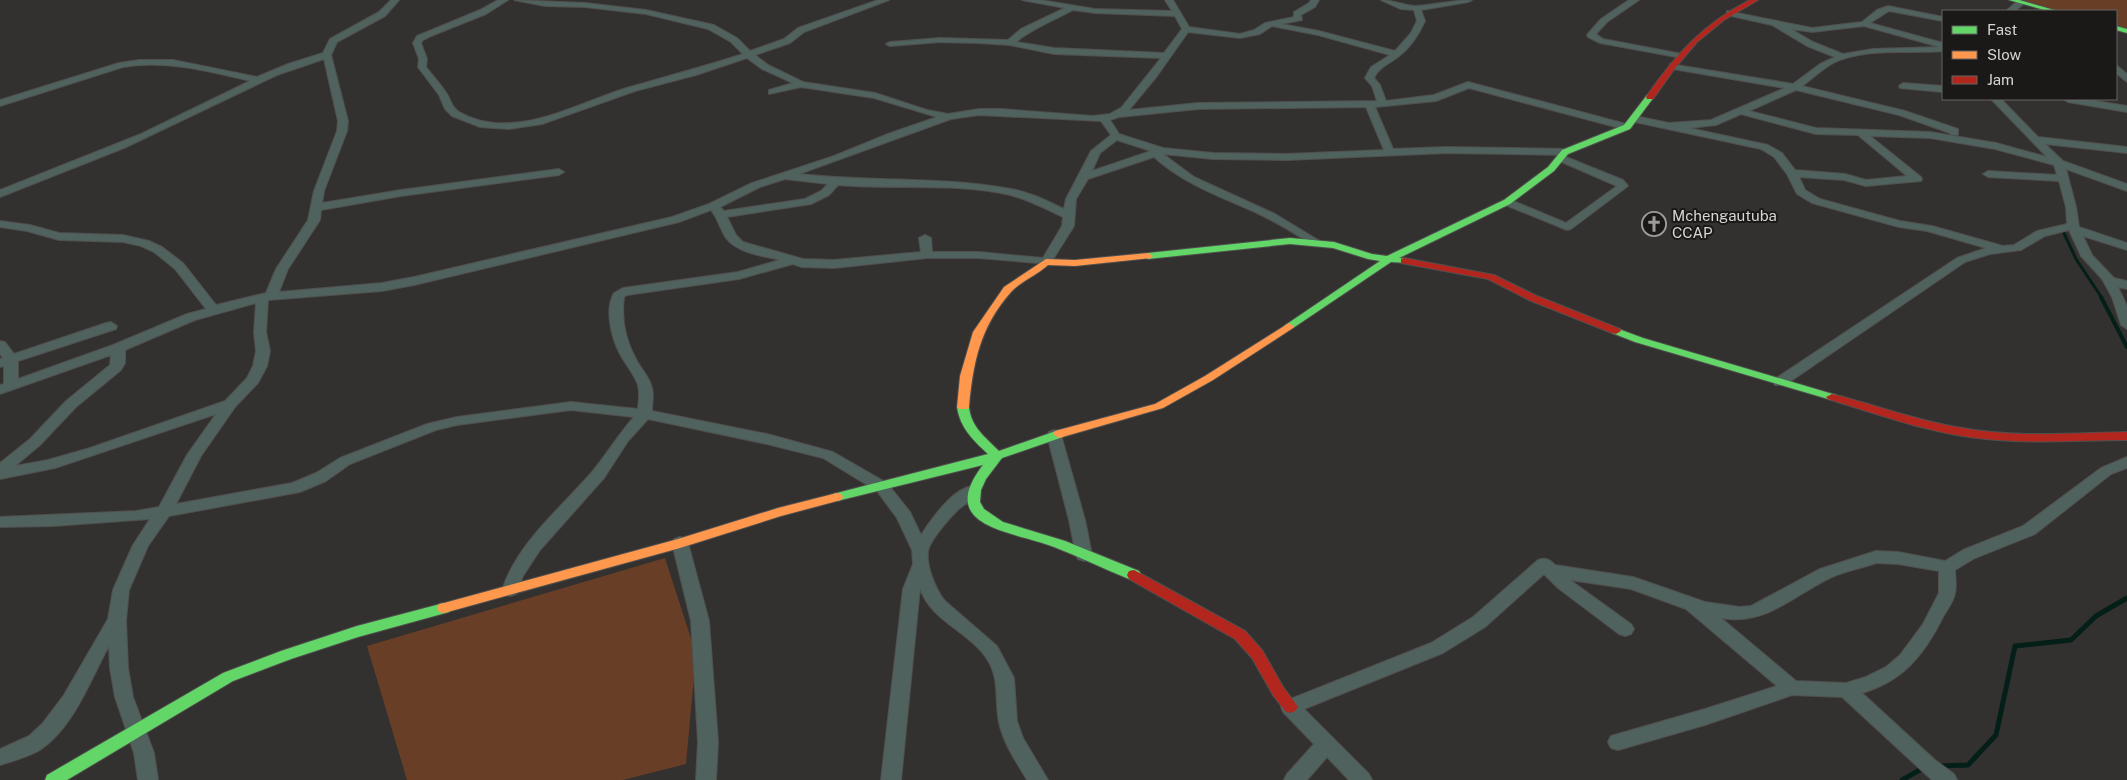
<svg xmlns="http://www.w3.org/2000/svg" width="2127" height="780" viewBox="0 0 2127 780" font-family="'Public Sans',sans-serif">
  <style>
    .green { fill: #683e26 }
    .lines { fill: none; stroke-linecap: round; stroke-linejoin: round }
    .stream-far2 { stroke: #041f18; stroke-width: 3 }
    .stream-far1 { stroke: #041f18; stroke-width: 4 }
    .stream { stroke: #041f18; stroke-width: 5 }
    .street-casing { stroke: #504f4e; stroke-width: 2 }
    .fast-casing { stroke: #504f4e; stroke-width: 2 }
    .slow-casing { stroke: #504f4e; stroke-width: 2 }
    .jam-casing { stroke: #504f4e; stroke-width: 2 }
    .street { fill: #4f625d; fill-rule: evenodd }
    .fast { fill: #63d668; fill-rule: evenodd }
    .slow { fill: #ff974d; fill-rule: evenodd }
    .jam { fill: #b3261e; fill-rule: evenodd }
    .labels { text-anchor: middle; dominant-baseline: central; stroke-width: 4; stroke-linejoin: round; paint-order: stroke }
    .poi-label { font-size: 15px; fill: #d7d5d4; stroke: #1a1918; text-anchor: start }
  </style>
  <rect width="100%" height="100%" fill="#323130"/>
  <g class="green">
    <path d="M 2012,0 L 2127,0 L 2127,28 L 2116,26 L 2116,11 L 2058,11 Z"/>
    <path d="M 665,558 L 696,654 L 686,764 L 623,780 L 407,780 L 367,646 Z"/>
  </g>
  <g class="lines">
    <path class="stream-far2" d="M 2064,233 L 2076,259 L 2102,298"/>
    <path class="stream-far1" d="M 2101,297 L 2127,347"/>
    <g class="stream">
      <path d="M 1939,766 L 1968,765 L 1996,735 L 2015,646 L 2071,640 L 2096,616 L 2127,598"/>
      <path d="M 1902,780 L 1925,767"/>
    </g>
    <defs>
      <g id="street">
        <path d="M 391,0 L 399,0 L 385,16 L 337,42 L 331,55 L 348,121 L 347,131 L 324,191 L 322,203 L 401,190 L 559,169 L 564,172 L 559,175 L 401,196 L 321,210 L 320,220 L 288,269 L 279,292 L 382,283 L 414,277 L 672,217 L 709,204 L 752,183 L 834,156 L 888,134 L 937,117 L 874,98 L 801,87 L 769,94 L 769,90 L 793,83 L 762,69 L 747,58 L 696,75 L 635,91 L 542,124 L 509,129 L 480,127 L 452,116 L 445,109 L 439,95 L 418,67 L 419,59 L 413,43 L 417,36 L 480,10 L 498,0 L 508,0 L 486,14 L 431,36 L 423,40 L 421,43 L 427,59 L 426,67 C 433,76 441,85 447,94 C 451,101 452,108 459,112 C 514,143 578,102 630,87 C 668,76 706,66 743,54 L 731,42 L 708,29 L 646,14 L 585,7 L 545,6 L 514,0 L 585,3 L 646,10 L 714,25 L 737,38 L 750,51 L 784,39 L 798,28 L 878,0 L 889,0 L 804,32 L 790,43 L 755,55 L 768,65 L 803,82 L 875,93 L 927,110 L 948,114 L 979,109 L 1001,109 L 1093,116 L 1110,114 L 1121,108 L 1161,58 L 1054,54 L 1010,45 L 978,43 L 940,42 L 890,46 L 886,44 L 890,42 L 940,38 L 1008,40 L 1021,29 L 1065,8 L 1022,0 L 1040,0 L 1095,9 L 1172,11 L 1165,0 L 1173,0 L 1189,27 L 1240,34 L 1254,30 L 1265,23 L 1294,17 L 1294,12 L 1309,3 L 1311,0 L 1319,0 L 1315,7 L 1301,15 L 1302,20 L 1281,24 L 1319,31 L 1395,51 L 1411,33 L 1417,21 L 1414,10 L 1401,9 L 1381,0 C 1394,0 1404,6 1416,6 C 1435,5 1453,0 1472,0 L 1468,2 L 1421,10 L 1425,21 C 1419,34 1410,48 1398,57 C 1389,64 1379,67 1374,78 L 1380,85 L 1386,101 L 1434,95 L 1468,82 L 1630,125 L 1632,127 L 1627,130 L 1469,88 L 1436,101 L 1375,107 L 1393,149 L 1447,147 L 1565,149 L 1570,152 L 1565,155 L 1447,153 L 1287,160 L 1213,159 L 1163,154 L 1194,177 L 1275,214 L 1323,243 L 1321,245 L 1313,245 C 1296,234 1278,223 1259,214 C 1222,197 1185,185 1154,157 L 1088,179 L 1076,199 L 1074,226 L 1050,264 L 979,258 L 927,258 L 834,268 L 802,267 L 793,264 L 739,279 L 627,295 L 624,297 C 621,319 626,342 637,361 C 642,370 650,378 652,388 C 654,395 652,403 652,411 L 767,434 L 833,452 L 887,483 L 910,512 L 921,535 C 931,520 957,481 978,487 L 981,491 C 976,499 967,502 960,508 C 951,516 930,540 928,551 C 926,566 936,590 945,601 L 997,646 L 1014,678 L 1017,721 L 1023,738 L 1048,780 L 1027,780 C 1016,761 1003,743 999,722 C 994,698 1001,678 985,656 C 966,630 930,620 920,588 L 901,780 L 881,780 L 903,589 L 913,564 L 912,550 L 897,518 L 877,491 L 823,458 L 767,444 L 648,419 L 628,441 L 604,478 L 540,550 L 523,576 L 516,594 L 510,596 L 504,594 L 502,590 C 518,542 560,509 592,472 C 607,454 618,435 634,417 L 571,410 L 457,425 L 436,430 L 350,464 L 326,481 L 300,492 L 169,516 L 148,546 L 129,590 L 126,620 L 128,668 L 133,697 L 154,753 L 158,780 L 138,780 L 134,753 L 115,697 L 110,668 L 109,646 C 90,680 74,727 40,750 C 28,757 13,761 0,765 L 0,749 L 29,736 L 42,724 L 64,695 L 108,619 L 113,590 L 133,545 L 150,519 L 53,526 L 0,527 L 0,517 L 136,511 L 159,507 L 187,455 L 216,414 L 55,468 L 0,479 L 0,463 L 30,439 L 66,401 L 110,365 L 111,355 L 0,394 L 0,385 L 4,384 L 4,366 L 0,367 L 0,359 L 3,358 L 0,354 L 0,341 L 5,342 L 14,354 L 106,323 L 111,322 L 117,326 L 116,329 L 18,361 L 18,379 L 113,345 L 187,314 L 206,309 L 175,269 L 154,252 L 141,246 L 123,242 L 59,240 L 27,231 L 0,227 L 0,221 L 30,225 L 59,233 L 123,235 L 149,241 L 162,247 L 183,263 L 216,305 L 266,293 L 276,269 L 308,220 L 314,191 L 337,131 L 338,121 L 324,59 L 277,75 L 124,148 L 0,197 L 0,190 L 141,134 L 250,81 C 208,71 167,60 123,67 L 0,106 L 0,100 L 119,63 L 139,60 L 173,60 L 257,77 L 288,64 L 323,53 L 330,39 L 379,12 ZM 1073,10 L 1095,13 L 1175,16 L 1182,29 L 1164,53 L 1054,48 L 1016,42 C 1033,28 1055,20 1073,10 ZM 1272,26 L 1318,35 L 1390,55 L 1371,67 L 1365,78 L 1372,86 L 1377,101 L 1198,103 L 1129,110 L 1157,76 L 1188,32 L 1240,38 L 1260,34 ZM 1366,107 L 1384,150 L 1287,154 L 1213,153 L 1163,148 L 1119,134 L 1110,120 L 1119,117 L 1198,109 ZM 979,115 L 1101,121 L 1111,135 L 1091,151 L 1066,199 L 1064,209 C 1047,201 1030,192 1011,189 C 941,176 869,182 799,174 L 951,119 ZM 1117,140 L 1151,151 L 1092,171 L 1100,153 ZM 785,179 L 828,184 L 821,191 L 805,199 L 724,211 L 720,207 L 760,187 ZM 838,185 C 895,190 954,182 1010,195 C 1029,200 1046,209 1063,217 L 1062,226 L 1043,258 L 979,252 L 932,252 L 931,238 L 925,235 L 919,238 L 921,252 L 834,260 L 803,259 L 743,242 L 736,235 L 727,217 L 811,204 L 829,195 ZM 711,210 C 718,219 720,229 726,238 C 737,253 763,256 780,260 L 738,272 L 623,288 L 614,293 C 604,310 612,339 620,354 C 626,365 634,374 638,385 C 640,393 639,401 638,409 L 571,402 L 457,417 L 427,424 L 340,458 L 316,473 L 292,483 L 176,504 L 201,456 L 235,407 L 258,383 L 267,366 L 270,351 L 266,332 L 268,300 L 382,291 L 414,285 L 679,222 ZM 256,303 L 254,332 L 256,351 L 253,366 L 247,378 L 225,401 L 90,448 L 48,460 L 15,466 L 40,445 L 76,407 L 121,370 L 125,363 L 125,350 L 195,320 Z"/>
        <path d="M 1629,0 L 1639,0 L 1607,22 L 1596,34 L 1603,39 L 1682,54 L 1682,58 L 1600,43 L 1588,37 L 1587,35 L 1601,19 Z"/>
        <path d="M 2019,0 L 2026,2 L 2015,11 L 2006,11 Z"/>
        <path d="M 1888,6 L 1943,17 L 1943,21 L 1889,11 L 1870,23 L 1943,43 L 1943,51 C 1908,54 1866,47 1833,63 C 1822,69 1813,78 1802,86 L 1905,111 L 1958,129 L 1958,135 L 1952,135 L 1950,133 L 1899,115 L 1796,90 L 1749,111 L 1816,128 L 1930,132 L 1996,143 L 2047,157 L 1991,99 L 2001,99 L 2038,137 L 2127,147 L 2127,153 L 2045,144 L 2063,161 L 2127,184 L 2127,191 L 2066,169 L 2076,207 L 2079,227 L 2127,243 L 2127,250 L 2083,236 L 2092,255 L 2114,278 L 2127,281 L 2127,289 L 2118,287 L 2127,306 L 2127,329 L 2121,325 L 2112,297 L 2102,279 L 2081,256 L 2069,230 L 2045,236 L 2021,250 L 1990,254 L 1965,262 L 1785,385 L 1775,385 L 1773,382 L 1775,379 L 1957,258 L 1986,248 L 1927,231 L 1899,227 L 1812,203 L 1797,194 L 1787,174 L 1774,157 L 1761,149 L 1635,122 L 1630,119 L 1635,116 L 1669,123 L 1711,120 L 1785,88 L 1673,69 L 1670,68 L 1670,64 L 1793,84 L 1820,64 L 1835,57 L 1807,46 L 1772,25 L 1727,15 L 1727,11 L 1812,28 L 1862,22 L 1877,10 ZM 1864,26 L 1940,47 L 1873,49 L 1843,54 L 1813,42 L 1791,29 L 1812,32 ZM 1741,114 L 1816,134 L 1858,135 L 1907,176 L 1866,180 L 1845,174 L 1795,170 L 1782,153 L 1768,145 L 1689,128 L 1716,125 ZM 1870,136 L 1930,138 L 1995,149 L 2054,165 L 2057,175 L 1988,171 L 1983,174 L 1988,177 L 2059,181 L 2066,207 L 2067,224 L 2037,231 L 2014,245 L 2003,246 L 1932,226 L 1900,221 L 1820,199 L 1805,190 L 1799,177 L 1844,180 L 1866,186 L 1921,181 L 1922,179 L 1921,177 Z"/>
        <path d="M 2116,65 L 2127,74 L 2127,82 L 2116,73 Z"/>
        <path d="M 1903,83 L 1943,86 L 1943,92 L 1900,88 L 1899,86 Z"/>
        <path d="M 2063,99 L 2083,99 L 2127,106 L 2127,112 L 2068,102 Z"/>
        <path d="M 1561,155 L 1623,180 L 1628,186 L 1571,229 L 1567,230 L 1503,204 L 1502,202 L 1503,200 L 1511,200 L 1566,223 L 1617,186 L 1557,160 L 1557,156 Z"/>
        <path d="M 1054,430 L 1059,432 L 1061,435 L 1085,520 L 1092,555 L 1090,559 L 1084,561 L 1078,559 L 1076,555 L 1069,520 L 1047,435 L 1049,432 Z"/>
        <path d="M 2127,457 L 2127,468 L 2111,474 L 2035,534 L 1975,558 L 1955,570 C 1955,577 1957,586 1955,593 C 1954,601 1947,610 1943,617 C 1924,655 1903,681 1862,693 L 1935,760 L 1954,774 L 1957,780 L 1932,780 L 1842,697 L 1792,695 L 1705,725 L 1618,750 L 1611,748 L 1608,742 L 1611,736 L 1705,709 L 1777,686 L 1686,609 L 1631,589 L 1570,580 L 1631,624 L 1634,629 L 1631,634 L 1625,636 L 1619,634 L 1558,588 L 1544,574 L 1485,627 L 1443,653 L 1304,709 L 1369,774 L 1372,780 L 1349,780 L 1327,757 L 1307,780 L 1284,780 L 1287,774 L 1314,744 L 1283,712 L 1281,707 L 1283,702 L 1431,643 L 1473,617 L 1538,560 C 1546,557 1550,560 1555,565 L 1633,577 L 1705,602 L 1740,607 L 1751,606 L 1820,569 L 1876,551 L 1898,552 L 1945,561 L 1963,550 L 2023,526 L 2101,468 ZM 1876,563 L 1898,564 L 1939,571 L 1939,593 L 1923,624 L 1900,655 L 1886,667 L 1866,677 L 1846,683 L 1796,681 L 1721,618 C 1767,626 1793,595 1832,577 C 1846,571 1862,568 1876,563 Z"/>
        <path d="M 680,537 L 686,539 L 688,543 L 709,621 L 718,742 L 716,780 L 696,780 L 698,742 L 691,621 L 672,543 L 674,539 Z"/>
      </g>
      <g id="fast">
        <path d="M 2009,0 L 2019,0 L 2058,11 L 2048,11 Z"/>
        <path d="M 2116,26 L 2127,29 L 2127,33 L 2116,30 Z"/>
        <path d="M 1647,95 L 1654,97 L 1630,129 L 1568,154 L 1554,171 L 1510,204 L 1399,258 L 1407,259 L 1407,263 L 1391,262 L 1293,328 L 1285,328 L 1284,326 L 1380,261 L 1368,259 L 1333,248 L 1290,244 L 1148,259 L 1143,256 L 1148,253 L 1290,238 L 1334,242 L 1372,254 L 1387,256 L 1504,200 L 1548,167 L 1562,150 L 1624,125 Z"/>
        <path d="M 1616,328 L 1643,338 L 1836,395 L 1838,397 L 1832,400 L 1828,399 L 1635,342 L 1612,333 L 1611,331 Z"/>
        <path d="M 963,403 L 969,407 C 971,427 985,437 999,451 L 1059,430 L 1065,434 L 1063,437 L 1002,458 L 986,479 L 981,490 L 980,502 L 984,509 L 1003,522 L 1065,541 L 1139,571 L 1141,575 L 1139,579 L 1134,580 L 1129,579 C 1104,569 1080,557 1054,547 C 1014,531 934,528 983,465 L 837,501 L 833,500 L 831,497 L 833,494 L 988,454 C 974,441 960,428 957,407 Z"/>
        <path d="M 444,603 L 449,604 L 451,608 L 449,612 L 358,637 L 291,659 L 233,681 L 67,780 L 45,780 L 47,775 L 223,673 L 281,651 L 357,626 Z"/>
      </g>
      <g id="slow">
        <path d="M 1148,253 L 1153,256 L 1151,258 L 1075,266 L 1048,265 C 1037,275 1020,282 1011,292 C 980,327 973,363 969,407 L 967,409 L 959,409 L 957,407 L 960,376 L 973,332 L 1004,287 L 1046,259 L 1075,260 Z"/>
        <path d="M 1289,323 L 1294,326 L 1293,328 L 1213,380 L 1163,408 L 1059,438 L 1053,434 L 1055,431 L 1155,404 L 1205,376 Z"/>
        <path d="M 837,493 L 841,494 L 843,497 L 841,500 L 781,516 L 680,548 L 444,613 L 439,612 L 437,608 L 439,604 L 444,603 L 678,539 L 778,508 Z"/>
      </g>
      <g id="jam">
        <path d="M 1750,0 L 1758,0 L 1724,20 L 1697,42 L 1675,68 L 1653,99 L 1647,99 L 1646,97 C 1676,54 1703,24 1750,0 Z"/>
        <path d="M 1404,258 L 1494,275 L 1537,296 L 1620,329 L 1621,331 L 1616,334 L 1612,333 L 1529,300 L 1488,279 L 1401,263 L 1401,259 Z"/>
        <path d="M 1832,394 C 1876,405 1917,421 1962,428 C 2016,438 2072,433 2127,432 L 2127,440 C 2080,440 2033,444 1986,439 C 1932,434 1880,415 1828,399 L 1826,397 Z"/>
        <path d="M 1134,570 L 1245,631 L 1262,650 L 1283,687 L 1298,707 L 1295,711 L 1290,713 L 1285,711 L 1273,695 L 1252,658 L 1235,639 L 1129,579 L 1127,575 L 1129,571 Z"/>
      </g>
    </defs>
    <use href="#street" class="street-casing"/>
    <use href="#fast" class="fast-casing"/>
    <use href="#slow" class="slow-casing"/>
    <use href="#jam" class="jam-casing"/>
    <use href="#street" class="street"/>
    <use href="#fast" class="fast"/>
    <use href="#slow" class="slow"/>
    <use href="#jam" class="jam"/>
  </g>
  <defs>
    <symbol id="church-ring" viewBox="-11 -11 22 22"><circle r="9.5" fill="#1a1918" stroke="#9d9c9b" stroke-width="1.5"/><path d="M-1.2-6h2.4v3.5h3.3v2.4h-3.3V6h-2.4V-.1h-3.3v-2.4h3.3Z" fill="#9d9c9b"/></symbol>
  </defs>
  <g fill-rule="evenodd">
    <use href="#church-ring" x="1640" y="210" width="28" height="28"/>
  </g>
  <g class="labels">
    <g class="poi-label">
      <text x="1672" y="215">Mchengautuba<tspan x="1672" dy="17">CCAP</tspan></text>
    </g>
  </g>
  <rect x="1942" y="10" width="175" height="90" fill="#1a1918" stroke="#666463"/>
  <rect x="1952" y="26" width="25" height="8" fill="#63d668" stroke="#666463"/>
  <text x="1987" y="35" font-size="15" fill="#d7d5d4">Fast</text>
  <rect x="1952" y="51" width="25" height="8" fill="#ff974d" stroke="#666463"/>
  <text x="1987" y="60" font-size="15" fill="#d7d5d4">Slow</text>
  <rect x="1952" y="76" width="25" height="8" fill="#b3261e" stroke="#666463"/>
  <text x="1987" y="85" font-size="15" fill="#d7d5d4">Jam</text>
</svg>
